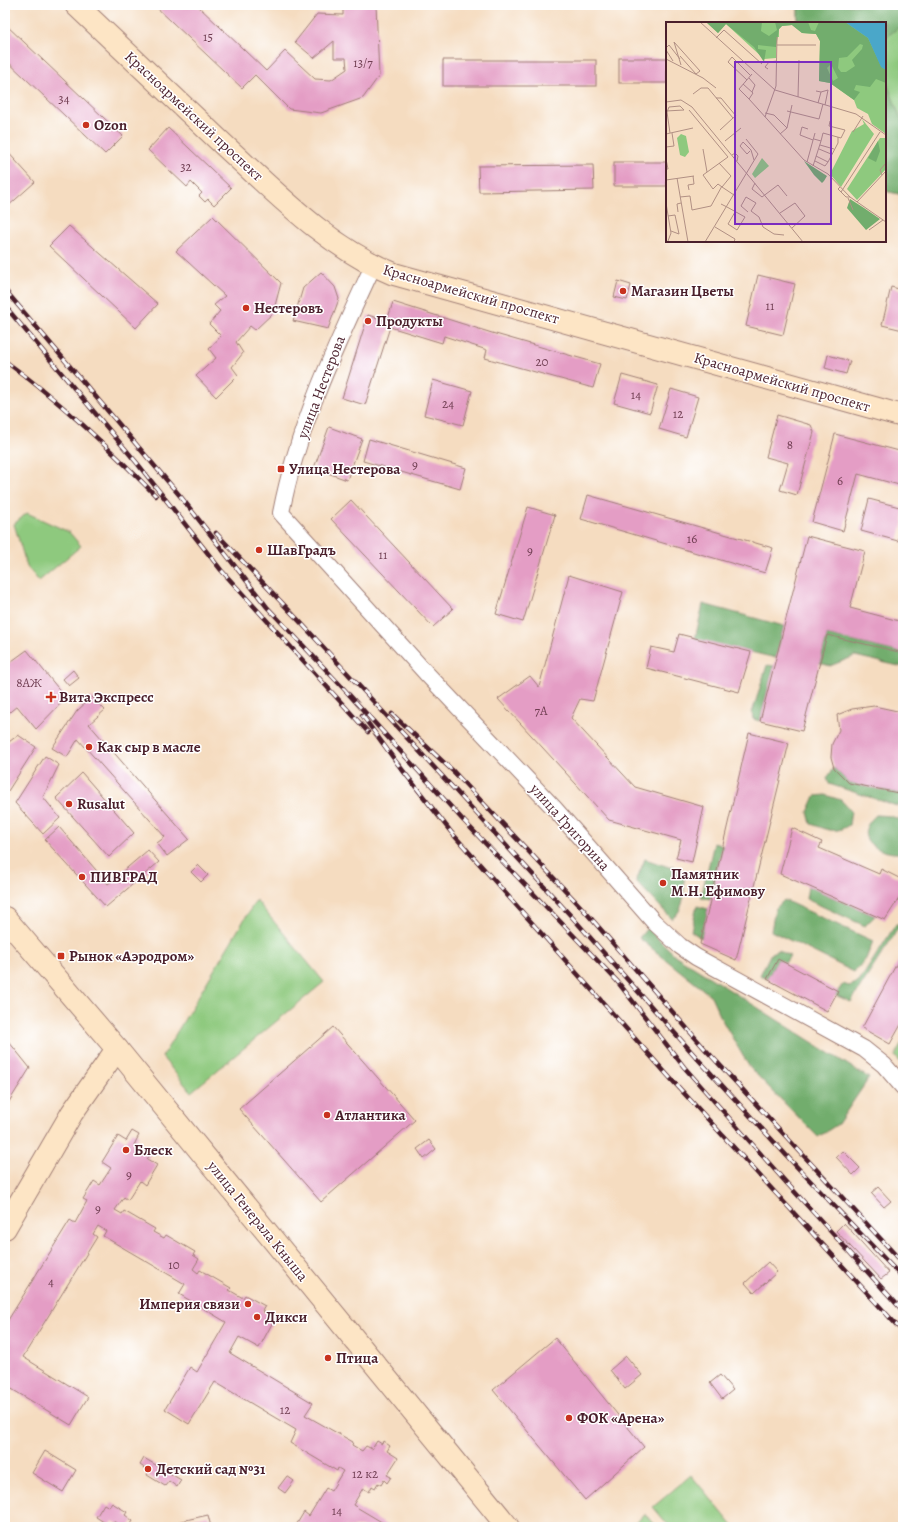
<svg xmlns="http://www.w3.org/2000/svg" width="908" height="1532" viewBox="0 0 908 1532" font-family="Alegreya,serif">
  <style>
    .green { fill: #8ec97e; stroke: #6c7454 }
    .forest { fill: #72ad6d; stroke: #5e664c }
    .building { fill: #e49dc5 }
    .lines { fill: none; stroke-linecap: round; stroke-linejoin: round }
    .street-casing { stroke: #a07e76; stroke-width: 18 }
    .secondary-casing { stroke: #a07e76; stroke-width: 24 }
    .street { stroke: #fff; stroke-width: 16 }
    .secondary { stroke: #fde5c5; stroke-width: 22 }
    .rail-casing { stroke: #4a1f2b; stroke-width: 4.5 }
    .rail { stroke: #fff; stroke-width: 3; stroke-dasharray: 9; stroke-linecap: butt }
    .poi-dot { fill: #c8321e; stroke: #fff; stroke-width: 1.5 }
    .labels { text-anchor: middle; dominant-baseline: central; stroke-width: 3; stroke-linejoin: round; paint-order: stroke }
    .number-label { font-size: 13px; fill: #703e52 }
    .street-label { font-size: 15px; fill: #4a1f2b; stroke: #fff }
    .poi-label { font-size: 15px; font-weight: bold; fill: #4a1f2b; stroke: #fff; text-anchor: start }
    .inset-road { fill: none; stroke: #b19084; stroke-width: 1 }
    .view { fill: #7b2cbf; fill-opacity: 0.15; stroke: #7b2cbf; stroke-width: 2 }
    .inset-edge { fill: none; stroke: #4a1f2b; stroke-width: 2 }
  </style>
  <rect width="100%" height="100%" fill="#fff"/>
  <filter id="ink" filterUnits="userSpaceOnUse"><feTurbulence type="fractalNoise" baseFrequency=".025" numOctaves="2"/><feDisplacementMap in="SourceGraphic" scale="8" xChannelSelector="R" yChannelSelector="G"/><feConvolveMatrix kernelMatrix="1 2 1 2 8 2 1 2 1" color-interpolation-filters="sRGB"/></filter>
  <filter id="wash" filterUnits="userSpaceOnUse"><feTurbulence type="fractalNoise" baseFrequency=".012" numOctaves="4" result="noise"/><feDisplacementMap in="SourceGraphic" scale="16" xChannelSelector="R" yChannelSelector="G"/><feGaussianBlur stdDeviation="0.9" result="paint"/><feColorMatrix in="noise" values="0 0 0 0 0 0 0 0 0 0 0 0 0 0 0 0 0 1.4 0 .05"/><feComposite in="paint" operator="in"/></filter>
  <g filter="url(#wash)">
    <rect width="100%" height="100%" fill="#f5dcc0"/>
    <g class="green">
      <path d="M 798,5 L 903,5 L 903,198 L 899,194 L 885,191 L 885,23 L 798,23 Z"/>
      <path d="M 27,513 L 69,532 L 81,546 L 39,581 L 27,567 L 14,524 Z"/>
      <path d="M 256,900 L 324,982 L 191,1092 L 162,1057 Z"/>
      <path d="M 903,1041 L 903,1065 L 895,1056 Z"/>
      <path d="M 691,1475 L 734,1527 L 670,1527 L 653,1507 Z"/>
      <path d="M 645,1514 L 656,1527 L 629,1527 Z"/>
    </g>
    <g class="forest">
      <path d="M 798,5 L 903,5 L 903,24 L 885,38 L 885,23 L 798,23 Z"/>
      <path d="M 885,79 L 903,124 L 903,198 L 899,194 L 885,191 Z"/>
      <path d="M 703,604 L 784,626 L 776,658 L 695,639 Z"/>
      <path d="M 827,635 L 903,653 L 903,667 L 855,656 L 830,666 L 820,663 Z"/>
      <path d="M 767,665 L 774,666 L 760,721 L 753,719 L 752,713 Z"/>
      <path d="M 834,768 L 849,783 L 903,794 L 903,808 L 829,784 L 827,778 Z"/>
      <path d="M 825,795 L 841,800 L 851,811 L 849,825 C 834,835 827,829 811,824 L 808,812 L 815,796 Z"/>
      <path d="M 876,815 L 891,816 L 903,821 L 903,853 C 879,855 849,839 876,815 Z"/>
      <path d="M 714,843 L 723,846 L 710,899 L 701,897 Z"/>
      <path d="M 645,859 L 672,868 L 673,865 L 684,878 C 684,893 685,909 672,919 L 636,881 Z"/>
      <path d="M 808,886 L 875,916 L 865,926 L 806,899 Z"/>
      <path d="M 784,900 L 873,941 L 866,959 L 854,972 L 771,931 L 775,909 Z"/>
      <path d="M 697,906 L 708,909 L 701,938 L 691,931 Z"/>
      <path d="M 896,924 L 901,924 L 851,1002 L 835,995 L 843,984 L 849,986 L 859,982 Z"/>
      <path d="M 647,928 L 676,956 L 869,1078 L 838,1124 L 818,1137 L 750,1068 L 722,1020 L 711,996 L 639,938 Z"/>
      <path d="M 778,950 L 790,956 L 785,963 L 778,959 L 767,979 L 760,975 L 771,953 Z"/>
    </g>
    <g id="blocks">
      <g class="building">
        <path d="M 154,5 L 197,5 L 266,71 L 285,51 L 315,79 L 331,80 L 347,69 L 346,58 L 334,58 L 334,41 L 314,58 L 295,42 L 317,14 L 343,15 L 343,5 L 376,5 L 379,76 L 363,98 L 321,113 L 289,109 L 255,75 L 242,88 Z"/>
        <path d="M 5,24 L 123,136 L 105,154 L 5,59 Z"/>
        <rect x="619" y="58" width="48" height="25"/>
        <rect x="443" y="60" width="153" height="26"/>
        <path d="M 168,128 L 231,188 L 214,205 L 208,199 L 205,202 L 199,196 L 202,193 L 191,182 L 187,187 L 148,150 Z"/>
        <path d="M 5,149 L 35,182 L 6,208 L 5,207 Z"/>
        <rect x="614" y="162" width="53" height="24"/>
        <path d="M 593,165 L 594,190 L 479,192 L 478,166 Z"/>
        <path d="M 213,216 L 281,283 L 273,313 L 255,330 L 250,326 L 236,342 L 243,353 L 232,367 L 238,375 L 216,397 L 196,376 L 216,358 L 209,349 L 221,336 L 209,324 L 220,311 L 214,305 L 225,296 L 176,251 Z"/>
        <path d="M 69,226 L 158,304 L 136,328 L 49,246 Z"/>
        <path d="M 321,272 L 335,287 L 339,299 L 328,329 L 293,321 L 303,288 Z"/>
        <path d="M 758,275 L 795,284 L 783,335 L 746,326 Z"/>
        <path d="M 618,281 L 631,285 L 627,300 L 614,297 Z"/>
        <path d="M 891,287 L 903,290 L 903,330 L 882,325 Z"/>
        <path d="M 393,302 L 492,333 L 600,364 L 593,388 L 485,358 L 487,350 L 444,336 L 442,343 L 390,327 L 365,405 L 342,398 L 368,315 L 387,321 Z"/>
        <path d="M 828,355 L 850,361 L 846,374 L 825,368 Z"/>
        <path d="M 622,375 L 658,385 L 650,413 L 614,403 Z"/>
        <path d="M 433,380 L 472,391 L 463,425 L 424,415 Z"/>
        <path d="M 671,389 L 698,397 L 686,437 L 659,429 Z"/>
        <path d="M 777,415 L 811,425 L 814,432 L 797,495 L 780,490 L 788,463 L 766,457 Z"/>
        <path d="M 329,427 L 362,439 L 347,480 L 314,468 Z"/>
        <path d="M 835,434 L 903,452 L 903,486 L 858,474 L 843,531 L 812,522 Z"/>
        <path d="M 369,439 L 466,468 L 460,489 L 363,461 Z"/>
        <path d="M 588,495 L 773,548 L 765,573 L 581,519 Z"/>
        <path d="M 869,499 L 903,508 L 903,521 L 898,541 L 861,531 Z"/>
        <path d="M 351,500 L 453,609 L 433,627 L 331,519 Z"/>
        <path d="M 528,507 L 555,515 L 523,622 L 496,614 Z"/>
        <path d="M 807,536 L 865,551 L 850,608 L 903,622 L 903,653 L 827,635 L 802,731 L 760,721 Z"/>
        <path d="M 569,575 L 623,592 L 593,701 L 580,699 L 571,718 L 635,787 L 704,807 L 692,862 L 676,858 L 681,840 L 609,820 L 498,699 L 530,676 L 539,687 Z"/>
        <path d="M 679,634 L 751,652 L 739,692 L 646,668 L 651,647 L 674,652 Z"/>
        <path d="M 27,650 L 66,698 L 36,729 L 17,706 L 5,716 L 5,666 Z"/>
        <path d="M 73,670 L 79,678 L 69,686 L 63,679 Z"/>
        <path d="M 92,697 L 105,710 L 89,724 L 189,839 L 167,856 L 157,843 L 165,837 L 78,739 L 67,757 L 52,748 L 77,711 Z"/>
        <path d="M 874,706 L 902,712 L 903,794 L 849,783 L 834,768 L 831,757 L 832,744 L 839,730 L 837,715 L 852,709 Z"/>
        <path d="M 749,733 L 789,743 L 736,960 L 700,944 Z"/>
        <path d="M 18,735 L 36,747 L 8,791 L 5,787 L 5,745 Z"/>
        <path d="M 45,756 L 59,765 L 43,797 L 60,818 L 43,834 L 15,803 Z"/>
        <path d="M 82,773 L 134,833 L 109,857 L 56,798 Z"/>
        <path d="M 59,827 L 108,884 L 148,850 L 159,862 L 106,907 L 45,840 Z"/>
        <path d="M 792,828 L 822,842 L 819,848 L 879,874 L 881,869 L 903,880 L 903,892 L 885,920 L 780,874 Z"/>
        <path d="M 198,865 L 208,875 L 201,882 L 191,872 Z"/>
        <path d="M 903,952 L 903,1021 L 890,1044 L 862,1028 Z"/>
        <path d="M 778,959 L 838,991 L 827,1011 L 767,979 Z"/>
        <path d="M 333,1027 L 415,1120 L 321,1202 L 239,1109 Z"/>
        <path d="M 5,1037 L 30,1068 L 5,1108 Z"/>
        <path d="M 132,1131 L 139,1135 L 134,1145 L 150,1155 L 147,1159 L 157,1165 L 145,1185 L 140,1181 L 128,1200 L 124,1197 L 115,1210 L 122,1214 L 124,1211 L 155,1229 L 153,1232 L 164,1238 L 166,1235 L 195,1252 L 193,1255 L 199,1259 L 193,1269 L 198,1273 L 200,1270 L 231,1288 L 229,1290 L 243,1298 L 245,1295 L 265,1306 L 262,1311 L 275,1318 L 259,1348 L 239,1337 L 230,1353 L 313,1403 L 305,1415 L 353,1442 L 352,1445 L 362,1451 L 366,1446 L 372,1449 L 377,1441 L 382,1444 L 383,1441 L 390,1446 L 387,1451 L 398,1458 L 387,1475 L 391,1477 L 387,1483 L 384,1480 L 381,1485 L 378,1483 L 375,1488 L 372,1486 L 369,1492 L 363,1488 L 353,1505 L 390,1527 L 295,1527 L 304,1512 L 309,1516 L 326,1488 L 331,1491 L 343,1471 L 338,1468 L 337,1471 L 290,1443 L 296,1430 L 215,1382 L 189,1424 L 165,1409 L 190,1367 L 197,1372 L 226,1322 L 179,1294 L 185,1284 L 103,1236 L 106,1231 L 98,1226 L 93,1234 L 97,1237 L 23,1357 L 88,1397 L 71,1425 L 5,1385 L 5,1352 L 8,1347 L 5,1346 L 5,1325 L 70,1220 L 75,1223 L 87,1201 L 83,1199 L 94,1181 L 100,1185 L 111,1168 L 102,1162 L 118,1136 L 126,1141 Z"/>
        <path d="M 429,1140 L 436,1149 L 424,1159 L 417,1149 Z"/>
        <path d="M 843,1151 L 860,1168 L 853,1175 L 836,1157 Z"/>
        <path d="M 878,1187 L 891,1201 L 884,1207 L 871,1193 Z"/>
        <path d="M 844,1223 L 889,1273 L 881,1279 L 836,1231 Z"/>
        <path d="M 768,1262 L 777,1272 L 754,1293 L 745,1283 Z"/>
        <path d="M 555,1338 L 644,1447 L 585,1500 L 493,1390 Z"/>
        <path d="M 626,1356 L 642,1375 L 625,1389 L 610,1370 Z"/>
        <path d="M 720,1375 L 733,1390 L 722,1399 L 710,1383 Z"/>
        <path d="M 45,1451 L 76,1470 L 63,1492 L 32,1473 Z"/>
        <path d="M 144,1458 L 181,1480 L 177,1487 L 169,1481 L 165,1486 L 147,1475 L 149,1471 L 140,1465 Z"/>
        <path d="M 287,1476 L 294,1481 L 285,1493 L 278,1488 Z"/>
        <path d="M 112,1503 L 127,1512 L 125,1515 L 133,1521 L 129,1527 L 123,1527 L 113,1521 L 110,1526 L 96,1517 L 104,1504 L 109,1507 Z"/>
        <path d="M 208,1515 L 211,1527 L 179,1527 L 177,1522 Z"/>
      </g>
    </g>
  </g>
  <g filter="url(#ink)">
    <use href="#blocks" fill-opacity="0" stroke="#a07e76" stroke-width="1"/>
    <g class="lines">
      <defs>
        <path id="street" d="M 373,266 C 336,346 298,425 281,513 L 426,673 L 554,808 L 654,922 L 680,946 L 696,957 L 864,1049 L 884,1065 L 903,1087"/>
        <g id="secondary">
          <path d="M 76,5 C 126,52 176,100 226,147 C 277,194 329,248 394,274 L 903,416"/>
          <path d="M 5,918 L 117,1049 L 508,1527"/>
          <path d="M 5,1228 L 72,1113 L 117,1049"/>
        </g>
      </defs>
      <use href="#street" class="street-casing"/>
      <use href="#secondary" class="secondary-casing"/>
      <use href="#street" class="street"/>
      <use href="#secondary" class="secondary"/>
      <defs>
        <g id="rail">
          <path d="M 5,290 L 181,497 L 267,607 L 344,689 L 462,819 L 617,981 L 684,1067 L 783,1179 L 903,1311"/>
          <path d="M 5,306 L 137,463 L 221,570 L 368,732"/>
          <path d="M 5,361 C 60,401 108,447 156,496"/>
          <path d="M 216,533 L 303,625 L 572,917 L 696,1057 L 797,1167 L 903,1278"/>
          <path d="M 392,714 L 453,771 L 582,908 L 705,1049 L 903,1263"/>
          <path d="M 362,715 L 397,763 L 451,832 L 671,1079 L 903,1332"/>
        </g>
      </defs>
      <use href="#rail" class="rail-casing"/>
      <use href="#rail" class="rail"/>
    </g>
  </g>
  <g class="poi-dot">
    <circle cx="86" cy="125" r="4"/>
    <circle cx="623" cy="291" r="4"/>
    <circle cx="246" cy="308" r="4"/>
    <circle cx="368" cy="321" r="4"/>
    <rect x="277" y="465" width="8" height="8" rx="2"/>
    <circle cx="259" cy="550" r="4"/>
    <path d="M49 691h4v4h4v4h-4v4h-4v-4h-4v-4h4z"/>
    <circle cx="89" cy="747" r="4"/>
    <circle cx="69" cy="804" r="4"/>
    <circle cx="82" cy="877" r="4"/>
    <circle cx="663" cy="883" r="4"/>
    <rect x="57" y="952" width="8" height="8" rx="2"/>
    <circle cx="327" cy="1115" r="4"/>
    <circle cx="126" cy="1150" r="4"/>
    <circle cx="248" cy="1304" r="4"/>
    <circle cx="257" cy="1317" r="4"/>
    <circle cx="328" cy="1358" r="4"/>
    <circle cx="569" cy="1418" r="4"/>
    <circle cx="148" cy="1469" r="4"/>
  </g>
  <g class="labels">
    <g class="number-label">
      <text x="208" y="36">15</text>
      <text x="363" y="62">13/7</text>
      <text x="64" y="98">34</text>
      <text x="186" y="166">32</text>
      <text x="770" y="305">11</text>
      <text x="542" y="361">20</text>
      <text x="636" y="394">14</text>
      <text x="448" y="403">24</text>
      <text x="678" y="413">12</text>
      <text x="790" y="444">8</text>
      <text x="415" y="464">9</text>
      <text x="840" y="480">6</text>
      <text x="692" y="538">16</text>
      <text x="530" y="550">9</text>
      <text x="383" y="554">11</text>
      <text x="29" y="682">8АЖ</text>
      <text x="541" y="710">7А</text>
      <text x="129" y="1174">9</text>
      <text x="98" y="1208">9</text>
      <text x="174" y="1264">10</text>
      <text x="51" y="1281">4</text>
      <text x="285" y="1409">12</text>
      <text x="365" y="1473">12 к2</text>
      <text x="337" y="1510">14</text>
    </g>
    <g class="street-label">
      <text transform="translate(194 116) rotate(43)">Красноармейский проспект</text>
      <text transform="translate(471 294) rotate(16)">Красноармейский проспект</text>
      <text transform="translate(782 382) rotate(16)">Красноармейский проспект</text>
      <text transform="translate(321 387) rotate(-69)">улица Нестерова</text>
      <text transform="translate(570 827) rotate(48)">улица Григорина</text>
      <text transform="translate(258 1221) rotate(51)">улица Генерала Кныша</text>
    </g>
    <g class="poi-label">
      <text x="94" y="125">Ozon</text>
      <text x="631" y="291">Магазин Цветы</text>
      <text x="254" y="308">Нестеровъ</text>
      <text x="376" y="321">Продукты</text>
      <text x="289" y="469">Улица Нестерова</text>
      <text x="267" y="550">ШавГрадъ</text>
      <text x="59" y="697">Вита Экспресс</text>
      <text x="97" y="747">Как сыр в масле</text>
      <text x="77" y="804">Rusalut</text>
      <text x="671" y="874">Памятник<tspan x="671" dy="17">М.Н. Ефимову</tspan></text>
      <text x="90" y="877">ПИВГРАД</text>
      <text x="69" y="956">Рынок «Аэродром»</text>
      <text x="335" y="1115">Атлантика</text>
      <text x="134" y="1150">Блеск</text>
      <text x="240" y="1304" text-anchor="end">Империя связи</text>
      <text x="265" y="1317">Дикси</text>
      <text x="336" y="1358">Птица</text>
      <text x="577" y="1418">ФОК «Арена»</text>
      <text x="156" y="1469">Детский сад №31</text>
    </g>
  </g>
  <g transform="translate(666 22)">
    <rect width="220" height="220" fill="#f5dcc0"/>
    <path d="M 40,0 L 220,0 L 220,112 L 206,102 L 202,92 L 191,86 L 188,78 L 164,61 L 153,59 L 154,19 L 150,12 L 136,11 L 126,3 L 116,4 L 113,7 L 113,15 L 111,15 L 110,36 L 98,37 L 60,2 L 52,11 ZM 196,97 L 208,112 L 175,165 L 164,152 L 186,109 L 198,102 ZM 15,112 L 20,114 L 23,130 L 19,135 L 14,133 L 11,116 ZM 214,116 L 219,116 L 220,147 L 191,178 L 181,167 ZM 96,136 L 103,144 L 89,156 L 86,152 Z" fill="#8ec97e"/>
    <path d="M 40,0 L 96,0 L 95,9 L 103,14 L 111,8 L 109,0 L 142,0 L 145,8 L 149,9 L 153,0 L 179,0 L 202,16 L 215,44 L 220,48 L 220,61 L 210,57 L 204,65 L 190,63 L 188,68 L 194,70 L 188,78 L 164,61 L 153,59 L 154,19 L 150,12 L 136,11 L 126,3 L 116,4 L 113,7 L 110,25 L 92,23 L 92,27 L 100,28 L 98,40 L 88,25 L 60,2 L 52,11 ZM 194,22 L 197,23 L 196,27 L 186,38 L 189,44 L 180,50 L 175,50 L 172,46 L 173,36 L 181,35 ZM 165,42 L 172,56 L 167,59 L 161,46 ZM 212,119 L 214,129 L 210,140 L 202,136 ZM 138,139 L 161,154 L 158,159 L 156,161 L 148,153 ZM 184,177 L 198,186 L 214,197 L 200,208 L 181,186 Z" fill="#72ad6d" fill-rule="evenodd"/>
    <path d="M 179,0 L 220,0 L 220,48 L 215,45 L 202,16 Z" fill="#4aa7c9"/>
    <path class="inset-road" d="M 34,0 L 109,68 L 190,92 L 220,113M 50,16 L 58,8 L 96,42M 111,23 L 150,23M 0,26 L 3,23 L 14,37M 0,28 L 7,39M 14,34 L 30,52 L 34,49 L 8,20 L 15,43M 0,37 L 37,56 L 50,66M 102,47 L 99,45 L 103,40 L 111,39M 83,56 L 89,63 L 86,70M 81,58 L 62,40 L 66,35 L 85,54M 77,62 L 87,71 L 83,77 L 138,138 L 162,152 L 184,175 L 220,200M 150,69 L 155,70 L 152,81M 155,70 L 162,68 L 159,83M 27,72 L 35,66 L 42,66 L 67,96 L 54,108M 132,75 L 133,38M 50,76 L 55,76 L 70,94 L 67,96M 83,77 L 73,67 L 86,52M 0,80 L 15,78 L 26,85 L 137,220M 23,88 L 62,135M 0,89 L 18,88M 121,89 L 153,97 L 157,82M 99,91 L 108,93 L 121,106 L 114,112M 99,95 L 110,64 L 111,15M 121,106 L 126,83M 142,107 L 136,105 L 134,113 L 147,118M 187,110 L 197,94M 4,111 L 1,90 L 3,85 L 14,84 L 18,88M 0,112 L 27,106M 148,117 L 155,119 L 157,111 L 175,116 L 179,108 L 163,104 L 164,99M 59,119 L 75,106M 154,123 L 168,127M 0,125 L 8,124 L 6,111M 37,127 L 41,150M 153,127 L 165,132M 84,129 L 81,132 L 74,124 L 77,120 L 85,128 L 88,138M 66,133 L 69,131 L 72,134 L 71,139M 150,134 L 162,140 L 172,121 L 172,115M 0,137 L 2,147 L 0,147M 149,139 L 159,144 L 162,140M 141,140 L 149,111M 53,141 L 65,154 L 56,165 L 68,173M 147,144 L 155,119M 37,153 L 62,135M 37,153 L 47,167 L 52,162 L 56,165M 216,153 L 214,148 L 220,141M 11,156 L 22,220M 0,158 L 28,154M 89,161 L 86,167 L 96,175 L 112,163 L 121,174M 174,165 L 172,167 L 180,175 L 184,175M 23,168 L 22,163 L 28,162 L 27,154M 175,170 L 214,110M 14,175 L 24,174 L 26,188 L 45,184 L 56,164M 182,176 L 187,188M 191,180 L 220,149M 0,181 L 5,211 L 2,219M 55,182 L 61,185 L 79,195 L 71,208 L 62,202 L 69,190M 12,190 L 11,182 L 15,181M 82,190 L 75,184 L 80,175 L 90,181 L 85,189 L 93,195 L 97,205 L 108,212 L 118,213M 114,191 L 129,181 L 139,194M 2,194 L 9,193 L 13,212 L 5,209M 49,205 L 69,217 L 68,220M 126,206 L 139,194M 203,208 L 217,198M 39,220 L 92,132 L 80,117"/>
    <path class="view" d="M 69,40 L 165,40 L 165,202 L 69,202 Z"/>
    <rect width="220" height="220" class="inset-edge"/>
  </g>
  <rect width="908" height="1532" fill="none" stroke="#fff" stroke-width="20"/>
</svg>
